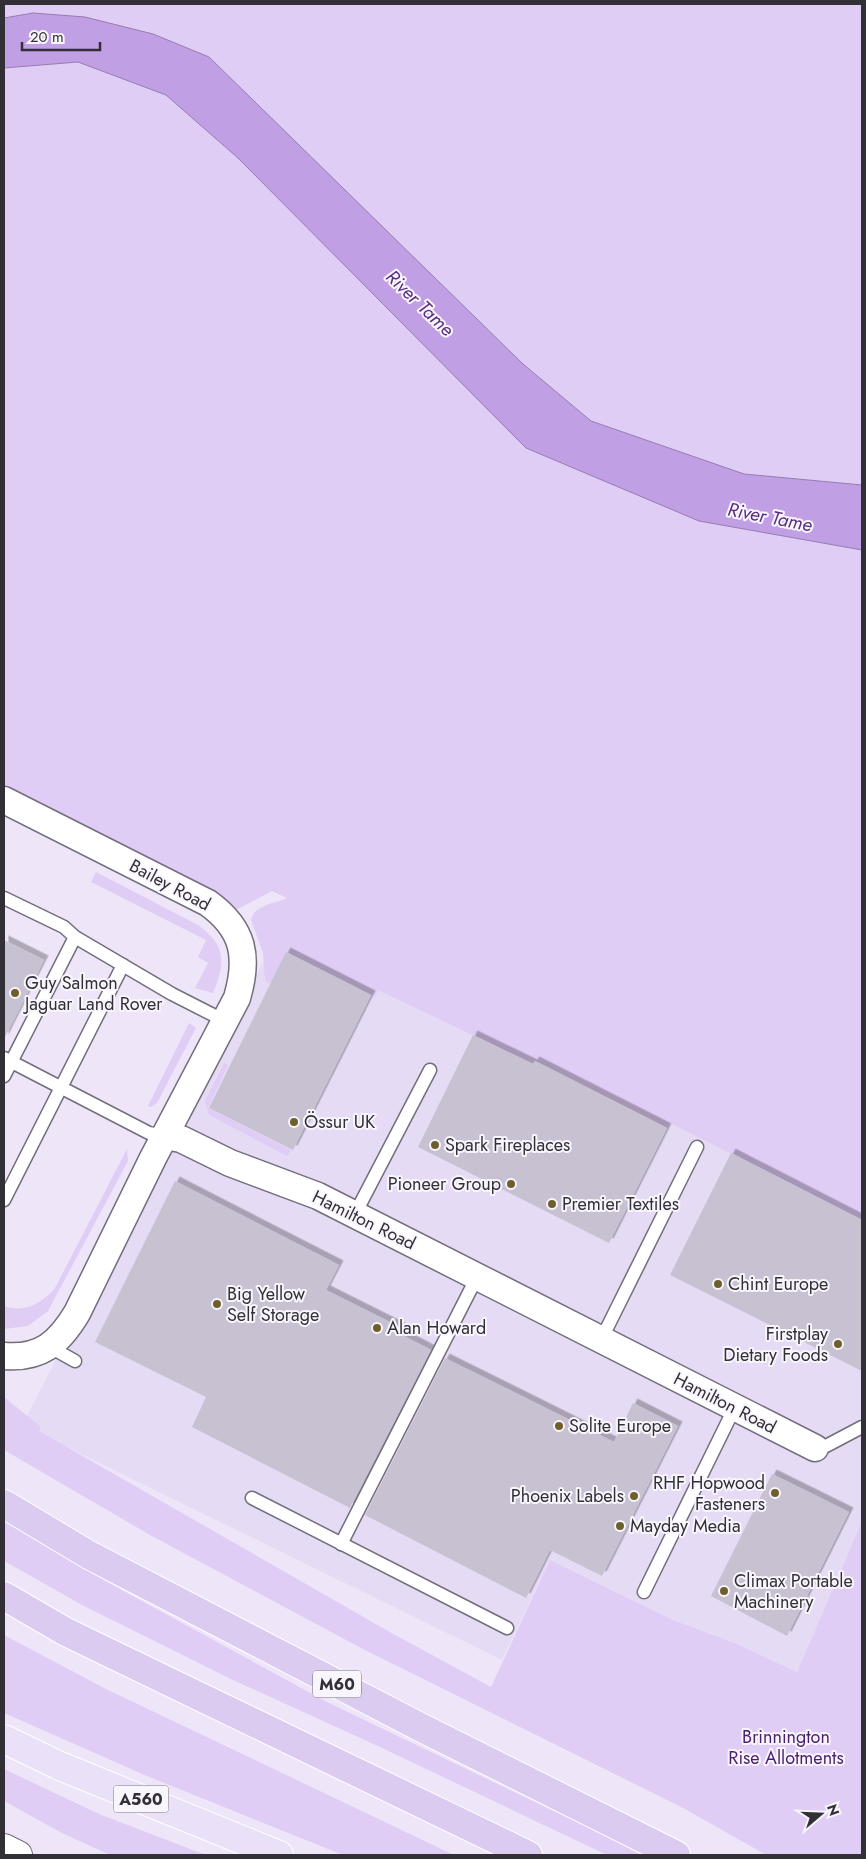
<svg xmlns="http://www.w3.org/2000/svg" width="866" height="1859" viewBox="0 0 866 1859" font-family="Jost,sans-serif">
  <style>
    .built { fill: #e6dbf4 }
    .green { fill: #dfcdf5 }
    .water { fill: #c09fe5; stroke: #957db0 }
    .building { fill: #c8c1d2; filter: url(#shadow) }
    .lines { fill: none; stroke-linecap: round; stroke-linejoin: round }
    .lane-casing { stroke: #736d7c; stroke-width: 15 }
    .street-casing { stroke: #736d7c; stroke-width: 29 }
    .secondary-casing { stroke: #736d7c; stroke-width: 30 }
    .primary-casing { stroke: #fff; stroke-width: 30 }
    .highway-casing { stroke: #fff; stroke-width: 30 }
    .lane { stroke: #fff; stroke-width: 12 }
    .street { stroke: #fff; stroke-width: 26 }
    .secondary { stroke: #fff; stroke-width: 28 }
    .primary { stroke: #eae0f7; stroke-width: 28 }
    .highway { stroke: #dccbf1; stroke-width: 28 }
    .poi-dot { fill: #6d602d; stroke: #f9f5fd; stroke-width: 2 }
    .labels { text-anchor: middle; dominant-baseline: central; stroke-width: 4; stroke-linejoin: round; paint-order: stroke }
    .shield { fill: #f9f5fd; stroke: #6e6a72; stroke-width: 1 }
    .shield-label { font-size: 16px; font-weight: bold; fill: #322f36 }
    .street-label { font-size: 18px; fill: #322f36; stroke: #f9f5fd }
    .poi-label { font-size: 18px; fill: #322f36; stroke: #f9f5fd; text-anchor: start }
    .park-label { font-size: 18px; fill: #4a1e6f; stroke: #f9f5fd }
    .water-label { font-size: 19px; font-style: italic; fill: #592e80; stroke: #f9f5fd }
  </style>
  <defs>
    <filter id="shadow"><feDropShadow dx="4.5" dy="-4.5" stdDeviation="0" flood-color="#0004"/></filter>
  </defs>
  <rect width="100%" height="100%" fill="#eee6f8"/>
  <path class="built" d="M 289,912 L 862,1196 L 862,1521 L 797,1672 L 737,1644 L 673,1620 L 550,1560 L 502,1660 L 22,1425 Z"/>
  <g class="green">
    <path d="M 4,4 L 862,4 L 862,485 L 744,474 L 591,421 L 523,364 L 209,57 L 33,13 L 4,18 Z"/>
    <path d="M 78,62 L 166,95 L 238,158 L 699,521 L 862,550 L 862,1220 L 670,1123 L 667,1128 L 535,1061 L 533,1064 L 378,990 L 375,997 L 286,952 L 271,984 L 265,981 L 263,953 L 251,920 C 255,904 274,904 287,898 L 272,891 L 238,909 L 234,908 L 4,787 L 4,68 Z"/>
    <path d="M 96,872 L 198,925 C 226,945 226,963 213,993 L 195,988 L 208,963 L 198,957 L 206,940 L 91,882 Z"/>
    <path d="M 189,1023 L 196,1028 L 157,1103 L 151,1107 L 148,1106 Z"/>
    <path d="M 224,1063 L 228,1065 L 208,1108 L 291,1150 L 287,1156 L 209,1115 L 205,1101 Z"/>
    <path d="M 127,1149 L 128,1161 L 48,1311 L 28,1326 L 4,1329 L 4,1306 C 25,1313 41,1304 55,1288 Z"/>
    <path d="M 4,1397 L 41,1427 L 39,1431 L 388,1631 L 491,1687 L 550,1560 L 673,1620 L 737,1644 L 797,1672 L 862,1521 L 862,1855 L 766,1855 L 685,1809 L 361,1648 L 150,1535 L 4,1450 Z"/>
    <path d="M 4,1521 L 107,1582 L 327,1702 L 610,1838 L 641,1855 L 607,1855 L 380,1747 L 231,1679 L 84,1606 L 4,1561 Z"/>
    <path d="M 4,1635 L 106,1689 L 454,1855 L 343,1855 L 147,1776 L 4,1713 Z"/>
    <path d="M 4,1769 L 99,1814 L 206,1855 L 110,1855 L 62,1833 L 4,1801 Z"/>
  </g>
  <path class="water" d="M 33,13 L 85,17 L 153,34 L 209,57 L 523,364 L 591,421 L 744,474 L 862,485 L 862,550 L 699,521 L 526,448 L 238,158 L 166,95 L 78,62 L 4,68 L 4,18 Z"/>
  <g class="building">
    <path d="M 4,940 L 44,960 L 4,1039 Z"/>
    <path d="M 286,952 L 371,995 L 293,1150 L 209,1108 Z"/>
    <path d="M 473,1035 L 533,1064 L 535,1061 L 667,1128 L 609,1243 L 418,1147 Z"/>
    <path d="M 731,1153 L 862,1220 L 862,1371 L 670,1275 Z"/>
    <path d="M 175,1181 L 339,1265 L 326,1290 L 406,1330 L 404,1336 L 431,1350 L 350,1508 L 192,1427 L 206,1397 L 95,1342 Z"/>
    <path d="M 445,1358 L 614,1442 L 633,1403 L 678,1426 L 602,1576 L 550,1550 L 526,1598 L 365,1515 Z"/>
    <path d="M 772,1474 L 849,1512 L 787,1636 L 711,1596 Z"/>
  </g>
  <g class="lines">
    <defs>
      <g id="lane">
        <path d="M 4,898 L 64,927 L 75,937 L 172,994 L 225,1021"/>
        <path d="M 4,1058 L 149,1133 L 165,1136"/>
        <path d="M 4,1076 L 75,937"/>
        <path d="M 4,1200 L 123,965"/>
        <path d="M 355,1214 L 430,1070"/>
        <path d="M 601,1340 L 697,1147"/>
        <path d="M 50,1347 L 75,1361"/>
        <path d="M 815,1448 L 826,1446 L 862,1427"/>
        <path d="M 252,1498 L 507,1628"/>
        <path d="M 341,1544 L 477,1277"/>
        <path d="M 644,1592 L 734,1409"/>
      </g>
      <g id="street">
        <path d="M 4,800 L 208,903 C 244,929 249,957 237,998 L 153,1158 L 77,1313 C 59,1343 41,1359 4,1356"/>
        <path d="M 165,1136 L 181,1139 L 230,1163 L 318,1196 L 815,1448"/>
      </g>
      <path id="secondary" d="M 4,1848 L 18,1855"/>
      <path id="primary" d="M 4,1739 L 60,1766 L 279,1855"/>
      <g id="highway">
        <path d="M 4,1504 L 89,1555 L 422,1728 L 676,1855"/>
        <path d="M 4,1596 L 66,1632 L 528,1855"/>
      </g>
    </defs>
    <use href="#lane" class="lane-casing"/>
    <use href="#street" class="street-casing"/>
    <use href="#secondary" class="secondary-casing"/>
    <use href="#primary" class="primary-casing"/>
    <use href="#highway" class="highway-casing"/>
    <use href="#lane" class="lane"/>
    <use href="#street" class="street"/>
    <use href="#secondary" class="secondary"/>
    <use href="#primary" class="primary"/>
    <use href="#highway" class="highway"/>
  </g>
  <g class="poi-dot">
    <circle cx="15" cy="993" r="5"/>
    <circle cx="294" cy="1122" r="5"/>
    <circle cx="435" cy="1145" r="5"/>
    <circle cx="511" cy="1184" r="5"/>
    <circle cx="552" cy="1204" r="5"/>
    <circle cx="718" cy="1284" r="5"/>
    <circle cx="217" cy="1304" r="5"/>
    <circle cx="377" cy="1328" r="5"/>
    <circle cx="838" cy="1344" r="5"/>
    <circle cx="559" cy="1426" r="5"/>
    <circle cx="775" cy="1493" r="5"/>
    <circle cx="634" cy="1496" r="5"/>
    <circle cx="620" cy="1526" r="5"/>
    <circle cx="724" cy="1591" r="5"/>
  </g>
  <g class="labels">
    <g class="shield">
      <rect x="313" y="1670.5" width="48" height="27" rx="4"/>
      <rect x="113.5" y="1785.5" width="55" height="27" rx="4"/>
    </g>
    <g class="shield-label">
      <text x="337" y="1684">M60</text>
      <text x="141" y="1799">A560</text>
    </g>
    <g class="street-label">
      <text transform="translate(170 885) rotate(28)">Bailey Road</text>
      <text transform="translate(364 1220) rotate(26)">Hamilton Road</text>
      <text transform="translate(725 1403) rotate(27)">Hamilton Road</text>
    </g>
    <g class="poi-label">
      <text x="25" y="983">Guy Salmon<tspan x="25" dy="21">Jaguar Land Rover</tspan></text>
      <text x="304" y="1122">Össur UK</text>
      <text x="445" y="1145">Spark Fireplaces</text>
      <text x="501" y="1184" text-anchor="end">Pioneer Group</text>
      <text x="562" y="1204">Premier Textiles</text>
      <text x="728" y="1284">Chint Europe</text>
      <text x="227" y="1294">Big Yellow<tspan x="227" dy="21">Self Storage</tspan></text>
      <text x="387" y="1328">Alan Howard</text>
      <text x="828" y="1334" text-anchor="end">Firstplay<tspan x="828" dy="21">Dietary Foods</tspan></text>
      <text x="569" y="1426">Solite Europe</text>
      <text x="765" y="1483" text-anchor="end">RHF Hopwood<tspan x="765" dy="21">Fasteners</tspan></text>
      <text x="624" y="1496" text-anchor="end">Phoenix Labels</text>
      <text x="630" y="1526">Mayday Media</text>
      <text x="734" y="1581">Climax Portable<tspan x="734" dy="21">Machinery</tspan></text>
    </g>
    <g class="park-label">
      <text x="786" y="1737">Brinnington<tspan x="786" dy="21">Rise Allotments</tspan></text>
    </g>
    <g class="water-label">
      <text transform="translate(420 303) rotate(44)">River Tame</text>
      <text transform="translate(770 517) rotate(11)">River Tame</text>
    </g>
  </g>
  <rect width="866" height="1859" fill="none" stroke="#322f36" stroke-width="10"/>
  <g transform="translate(821 1814) rotate(71)" stroke="#f9f5fd" stroke-width="4" paint-order="stroke">
  <path d="M0-4L9 19L0 12L-9 19Z" fill="#322f36"/>
  <text y="-8" font-size="14" font-weight="bold" text-anchor="middle" fill="#322f36">N</text>
  </g>
  <path d="M22 42v8h78v-8" fill="none" stroke="#322f36" stroke-width="2.5"/>
  <text x="30" y="42" font-size="15" fill="#322f36" stroke="#f9f5fd" stroke-width="4" paint-order="stroke">20 m</text>
</svg>
